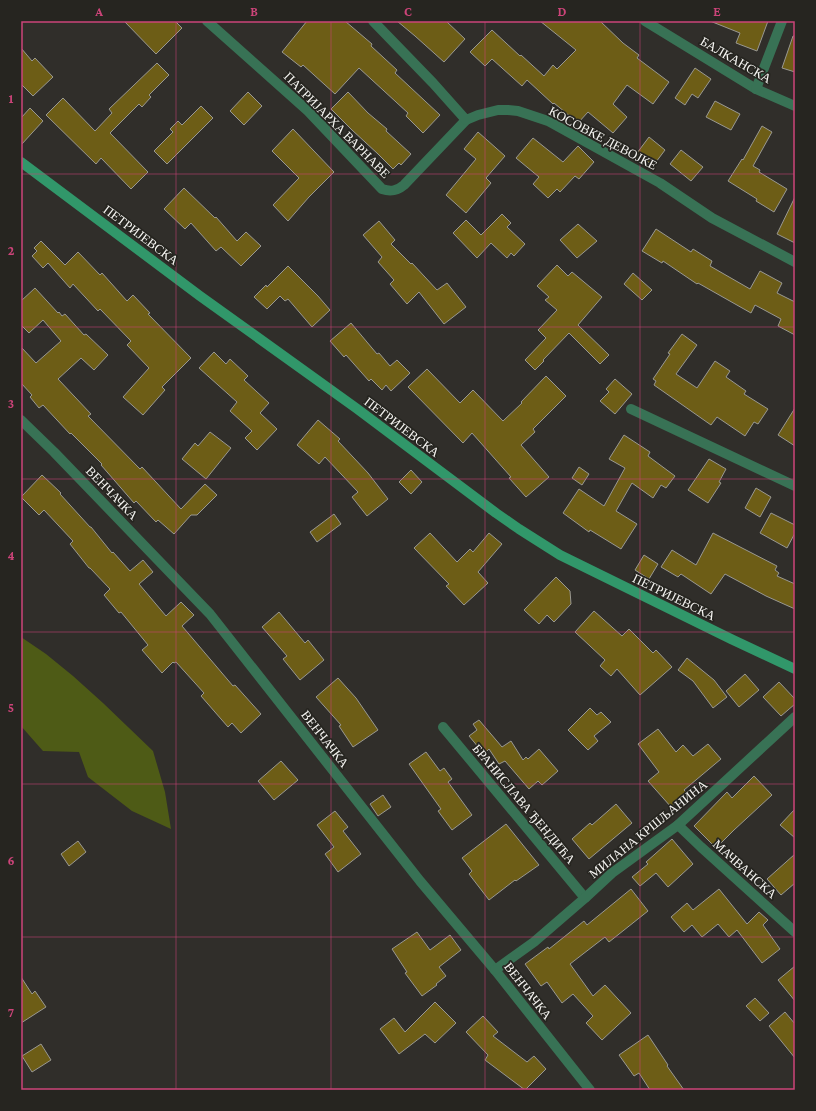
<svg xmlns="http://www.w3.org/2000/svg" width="816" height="1111" viewBox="0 0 816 1111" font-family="'Crimson Pro',serif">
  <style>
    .green { fill: #4e5b16 }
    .building { fill: #6d5d16; stroke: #999892 }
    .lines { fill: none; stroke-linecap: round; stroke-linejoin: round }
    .minor { stroke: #387255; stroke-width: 10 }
    .secondary { stroke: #31976a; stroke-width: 10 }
    .grid { fill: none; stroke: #cc4479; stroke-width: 1; stroke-opacity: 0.55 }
    .labels { text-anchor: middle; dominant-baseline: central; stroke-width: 3.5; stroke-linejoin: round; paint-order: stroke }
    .street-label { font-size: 13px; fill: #f5f4f1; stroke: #262520 }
    .neatline { fill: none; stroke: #cc4479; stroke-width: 1.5 }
    .grid-label { font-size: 13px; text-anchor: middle; font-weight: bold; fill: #cc4479 }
  </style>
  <rect width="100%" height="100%" fill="#302e2a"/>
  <path class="green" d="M 21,637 L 46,654 L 73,676 L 103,703 L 153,751 L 165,792 L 171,829 L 132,811 L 88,777 L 79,752 L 43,751 L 21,726 Z"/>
  <g class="building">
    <path d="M 124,21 L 175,21 L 182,28 L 156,54 Z"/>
    <path d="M 307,21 L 345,21 L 372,44 L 371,46 L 397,70 L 395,73 L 440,115 L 423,133 L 406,116 L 408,113 L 359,68 L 335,94 L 303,65 L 301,67 L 282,52 Z"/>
    <path d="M 397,21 L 446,21 L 465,39 L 444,62 L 415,36 Z"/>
    <path d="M 540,21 L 600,21 L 623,43 L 639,55 L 637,58 L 669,82 L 653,104 L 627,85 L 613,104 L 627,117 L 613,133 L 588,112 L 578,123 L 554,103 L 553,104 L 527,80 L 522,86 L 492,59 L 485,66 L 470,52 L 492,30 L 520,56 L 521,55 L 544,76 L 553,65 L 557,69 L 576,50 Z"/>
    <path d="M 710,21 L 768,21 L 757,51 L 736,43 L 740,33 Z"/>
    <path d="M 793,36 L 795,36 L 795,72 L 782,68 Z"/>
    <path d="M 21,48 L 32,61 L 35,58 L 53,77 L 33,96 L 21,84 Z"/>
    <path d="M 157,63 L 169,75 L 149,95 L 151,97 L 142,107 L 139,104 L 110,133 L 148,172 L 131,189 L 101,158 L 96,164 L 46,115 L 63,98 L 95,131 L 112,113 L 109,109 Z"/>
    <path d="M 695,68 L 711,79 L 698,98 L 692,94 L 685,105 L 675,98 Z"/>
    <path d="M 248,92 L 262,106 L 244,125 L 230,111 Z"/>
    <path d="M 348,92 L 368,113 L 387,129 L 386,131 L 411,154 L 401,165 L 399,163 L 393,169 L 378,154 L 352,130 L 331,109 Z"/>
    <path d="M 715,101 L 740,114 L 731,130 L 706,117 Z"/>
    <path d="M 201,106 L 213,118 L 167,164 L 154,151 L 173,132 L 170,129 L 178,121 L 182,125 Z"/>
    <path d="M 30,108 L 43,121 L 21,145 L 21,118 Z"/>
    <path d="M 762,126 L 772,132 L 753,166 L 760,170 L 759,172 L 787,189 L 774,212 L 756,201 L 757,199 L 728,181 L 742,159 L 743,160 Z"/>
    <path d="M 293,129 L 334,172 L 309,197 L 288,221 L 273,205 L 299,178 L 272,151 Z"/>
    <path d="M 478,132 L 505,156 L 486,178 L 491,183 L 466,213 L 446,195 L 476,159 L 464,149 Z"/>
    <path d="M 649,137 L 665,150 L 653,166 L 637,153 Z"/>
    <path d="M 533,138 L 563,162 L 578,146 L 594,162 L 579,179 L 575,176 L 560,192 L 557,189 L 548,198 L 533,184 L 539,177 L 516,158 Z"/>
    <path d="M 681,150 L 703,167 L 691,181 L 670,164 Z"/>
    <path d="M 184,188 L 215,218 L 216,217 L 237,241 L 246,232 L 261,246 L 241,266 L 221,247 L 216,251 L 191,223 L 185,229 L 164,209 Z"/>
    <path d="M 795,197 L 795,243 L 777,234 Z"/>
    <path d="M 502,214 L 511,223 L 507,227 L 525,244 L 514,256 L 511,253 L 507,258 L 491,243 L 477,258 L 453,233 L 466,220 L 481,235 Z"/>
    <path d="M 379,221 L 395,240 L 391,244 L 411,264 L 412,263 L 437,290 L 447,283 L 466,307 L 444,324 L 419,292 L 407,304 L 390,284 L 394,280 L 378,262 L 382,257 L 363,235 Z"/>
    <path d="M 578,224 L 597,241 L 577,258 L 560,240 Z"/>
    <path d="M 656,229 L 691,252 L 693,249 L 712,261 L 710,266 L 750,289 L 760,271 L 782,283 L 777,293 L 795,302 L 795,335 L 778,326 L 781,319 L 755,305 L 751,313 L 698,283 L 697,284 L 663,261 L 662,263 L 642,251 Z"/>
    <path d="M 41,241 L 65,265 L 78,252 L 100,275 L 102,273 L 127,301 L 133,295 L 150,313 L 148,314 L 191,358 L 162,387 L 165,390 L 143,415 L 123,397 L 149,368 L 127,345 L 131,341 L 100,309 L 98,311 L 73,284 L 70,288 L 48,263 L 43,268 L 32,256 L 37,251 L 34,248 Z"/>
    <path d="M 557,265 L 568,276 L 572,272 L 602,297 L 578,325 L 609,355 L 600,364 L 569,333 L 543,360 L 544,361 L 535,370 L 525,360 L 546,338 L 538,330 L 557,310 L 545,300 L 549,297 L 537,286 Z"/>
    <path d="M 288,266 L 318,296 L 330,310 L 312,327 L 288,299 L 285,301 L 280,296 L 267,309 L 254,297 L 266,285 L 267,287 Z"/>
    <path d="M 633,273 L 652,290 L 642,300 L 624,284 Z"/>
    <path d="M 35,288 L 58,313 L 59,312 L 62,316 L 65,314 L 84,335 L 86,334 L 108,355 L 94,370 L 81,358 L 58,379 L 91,414 L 88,416 L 140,469 L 142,467 L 181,509 L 205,484 L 217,495 L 197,515 L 191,515 L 174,534 L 158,520 L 156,522 L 136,501 L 134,503 L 101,465 L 102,464 L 71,433 L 70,434 L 43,405 L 39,408 L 30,397 L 32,395 L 21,383 L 21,347 L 36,363 L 61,341 L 43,320 L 29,333 L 21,325 L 21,301 Z"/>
    <path d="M 351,323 L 377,354 L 379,353 L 390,366 L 397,360 L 410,373 L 391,391 L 386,385 L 382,390 L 371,379 L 369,381 L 346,355 L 344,357 L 330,341 Z"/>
    <path d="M 682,334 L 697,345 L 676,374 L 697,388 L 715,361 L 730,371 L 726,377 L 746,391 L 744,394 L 768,409 L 758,424 L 754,422 L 745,436 L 717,417 L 711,425 L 654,385 L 656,381 L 653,379 L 670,354 L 668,353 Z"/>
    <path d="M 214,352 L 226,364 L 230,359 L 248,376 L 244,380 L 269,403 L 260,413 L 277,429 L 257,450 L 245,438 L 252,431 L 230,411 L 237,402 L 199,368 Z"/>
    <path d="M 427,369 L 460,403 L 473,390 L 503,421 L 522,403 L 521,402 L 546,376 L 566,396 L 533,429 L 535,432 L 521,445 L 549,477 L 526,497 L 509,478 L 511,477 L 472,433 L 463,443 L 408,387 Z"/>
    <path d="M 615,379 L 632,394 L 615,414 L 600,401 L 609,392 L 606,389 Z"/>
    <path d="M 795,408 L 795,446 L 778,435 Z"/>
    <path d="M 318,420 L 340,439 L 338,441 L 368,473 L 388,499 L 367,516 L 352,497 L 358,492 L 325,457 L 319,464 L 297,445 Z"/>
    <path d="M 210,432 L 231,448 L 206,479 L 182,459 L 195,443 L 198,446 Z"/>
    <path d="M 624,435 L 650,452 L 648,456 L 675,476 L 666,488 L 661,485 L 653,498 L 632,483 L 616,511 L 637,524 L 621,549 L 590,530 L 589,532 L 563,513 L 579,489 L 604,506 L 625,468 L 609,459 Z"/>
    <path d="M 709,459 L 726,469 L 719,482 L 721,483 L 708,503 L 688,490 Z"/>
    <path d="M 579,467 L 589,474 L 582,485 L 572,478 Z"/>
    <path d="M 411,470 L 422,482 L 411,494 L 399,482 Z"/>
    <path d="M 42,475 L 61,493 L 60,494 L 90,527 L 91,527 L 112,553 L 113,552 L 130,571 L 143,560 L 153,572 L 139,584 L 166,616 L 181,602 L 194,615 L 182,626 L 233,686 L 235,685 L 261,714 L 241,733 L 232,723 L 228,727 L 201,696 L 204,693 L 176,662 L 174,663 L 173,662 L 162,673 L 142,650 L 148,645 L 121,612 L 119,613 L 104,595 L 110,589 L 90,568 L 89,568 L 70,544 L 73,541 L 44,510 L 39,515 L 21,497 Z"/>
    <path d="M 756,488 L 771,497 L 760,517 L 745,508 Z"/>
    <path d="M 771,513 L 795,525 L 795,533 L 787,548 L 760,533 Z"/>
    <path d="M 334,514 L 341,524 L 317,542 L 310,532 Z"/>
    <path d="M 430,533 L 457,562 L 470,549 L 473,552 L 489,533 L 502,544 L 478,572 L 488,583 L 464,605 L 446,586 L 449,584 L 414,548 Z"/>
    <path d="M 713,533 L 777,566 L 775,570 L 779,573 L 777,576 L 795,584 L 795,609 L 766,596 L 725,574 L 711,594 L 681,574 L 678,577 L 661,567 L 672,550 L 696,565 Z"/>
    <path d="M 644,555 L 658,564 L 649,579 L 635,570 Z"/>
    <path d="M 556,577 L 570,591 L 571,604 L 554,622 L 547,615 L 539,624 L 524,610 Z"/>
    <path d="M 594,611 L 622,636 L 629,629 L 653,653 L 656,650 L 672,667 L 640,695 L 617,669 L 611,676 L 600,666 L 605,660 L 575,632 Z"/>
    <path d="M 279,612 L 305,643 L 308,640 L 324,660 L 300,680 L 283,659 L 287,656 L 262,627 Z"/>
    <path d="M 687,658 L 714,680 L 727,697 L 713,708 L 693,681 L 678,670 Z"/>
    <path d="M 745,674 L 759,690 L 739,707 L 726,691 Z"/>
    <path d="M 338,678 L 356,698 L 378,730 L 353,747 L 339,726 L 341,725 L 316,697 Z"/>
    <path d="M 779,682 L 795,699 L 795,704 L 781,716 L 763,697 Z"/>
    <path d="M 590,708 L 597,715 L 601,712 L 611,722 L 594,736 L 598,741 L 588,750 L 568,730 Z"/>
    <path d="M 479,720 L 502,747 L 511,741 L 523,760 L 526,757 L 528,759 L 539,749 L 558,771 L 542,785 L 538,781 L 529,789 L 505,761 L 499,764 L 489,749 L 484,754 L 469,736 L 477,730 L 473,724 Z"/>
    <path d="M 658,729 L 676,752 L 683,745 L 693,756 L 708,744 L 721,759 L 684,790 L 687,793 L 671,807 L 648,781 L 659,772 L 638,744 Z"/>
    <path d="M 426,752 L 440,771 L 444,768 L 452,779 L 448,782 L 472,815 L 452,830 L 438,811 L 441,809 L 409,764 Z"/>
    <path d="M 281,761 L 298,780 L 274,800 L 258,781 Z"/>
    <path d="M 754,776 L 772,795 L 734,830 L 716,848 L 694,826 L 727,792 L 732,798 Z"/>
    <path d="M 383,795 L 391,807 L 378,816 L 370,804 Z"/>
    <path d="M 616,804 L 632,823 L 589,859 L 572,839 L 590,823 L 592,825 Z"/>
    <path d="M 795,809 L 795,838 L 780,825 Z"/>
    <path d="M 335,811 L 348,827 L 343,831 L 361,854 L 338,872 L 325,854 L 334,847 L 317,825 Z"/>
    <path d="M 506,824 L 539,865 L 516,881 L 515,880 L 489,900 L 469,874 L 472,871 L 462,858 Z"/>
    <path d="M 672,839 L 693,864 L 668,887 L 656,873 L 640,886 L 632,877 L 648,864 L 646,862 Z"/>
    <path d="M 78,841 L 86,852 L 69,866 L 61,854 Z"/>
    <path d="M 795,854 L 795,883 L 781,895 L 767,879 Z"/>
    <path d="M 631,889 L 648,911 L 609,942 L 605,937 L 570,964 L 593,996 L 605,985 L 631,1013 L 602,1040 L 586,1023 L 593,1016 L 573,994 L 562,1003 L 547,982 L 541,986 L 525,964 L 548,947 L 549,949 L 584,921 L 587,925 Z"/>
    <path d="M 719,889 L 747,924 L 759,912 L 768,920 L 763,925 L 780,949 L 762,963 L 737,930 L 729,937 L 718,924 L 702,937 L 692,925 L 684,932 L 671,917 L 687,903 L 693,910 Z"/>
    <path d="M 417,932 L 430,950 L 450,935 L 461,950 L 439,967 L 446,976 L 436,984 L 437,985 L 422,996 L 405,973 L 407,972 L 392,949 Z"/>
    <path d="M 795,966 L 795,1001 L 778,980 Z"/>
    <path d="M 21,977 L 32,994 L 35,991 L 46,1007 L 21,1023 Z"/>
    <path d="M 755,998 L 769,1013 L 760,1021 L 746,1006 Z"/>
    <path d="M 435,1002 L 456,1023 L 435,1043 L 425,1034 L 399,1054 L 380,1029 L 394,1018 L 405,1032 Z"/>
    <path d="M 785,1012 L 795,1024 L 795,1058 L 769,1026 Z"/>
    <path d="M 483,1016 L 498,1032 L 493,1036 L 527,1062 L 534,1056 L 546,1069 L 525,1090 L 485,1060 L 488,1055 L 466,1032 Z"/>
    <path d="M 648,1035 L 668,1065 L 667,1066 L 684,1090 L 650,1090 L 639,1073 L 634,1076 L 619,1055 Z"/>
    <path d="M 41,1044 L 51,1060 L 32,1072 L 22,1056 Z"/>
  </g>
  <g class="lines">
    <g class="minor">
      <path d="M 207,21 L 308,111 L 382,189 C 391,192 397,191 404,185 L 466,120"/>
      <path d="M 373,21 L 433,83 L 466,120 L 478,115 L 498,110 L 508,110 L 518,111 L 548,121 L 660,183 L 712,218 L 795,262"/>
      <path d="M 645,21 L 756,89 L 795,106"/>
      <path d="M 756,89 L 782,21"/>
      <path d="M 631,409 L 795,486"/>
      <path d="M 21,420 L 54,452 L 210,614 L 420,881 L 495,970 L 590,1090"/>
      <path d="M 443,727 L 585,898"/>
      <path d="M 678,825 L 701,847 L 795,932"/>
      <path d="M 495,970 L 534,942 L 585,898 L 612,873 L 678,825 L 795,717"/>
    </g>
    <path class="secondary" d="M 21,162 L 200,296 L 356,408 L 496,513 L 519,529 L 560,555 L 731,639 L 795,669"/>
  </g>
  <path class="grid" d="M 176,21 L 176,1090M 331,21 L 331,1090M 485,21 L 485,1090M 640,21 L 640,1090M 21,174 L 795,174M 21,327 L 795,327M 21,479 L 795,479M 21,632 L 795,632M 21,784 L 795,784M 21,937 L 795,937"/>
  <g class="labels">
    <g class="street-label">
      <text transform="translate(736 60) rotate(30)">БАЛКАНСКА</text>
      <text transform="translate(337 125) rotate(45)">ПАТРИЈАРХА ВАРНАВЕ</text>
      <text transform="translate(603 138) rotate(28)">КОСОВКЕ ДЕВОЈКЕ</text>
      <text transform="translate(141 235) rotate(37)">ПЕТРИЈЕВСКА</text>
      <text transform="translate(402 427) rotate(37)">ПЕТРИЈЕВСКА</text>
      <text transform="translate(112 493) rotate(46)">ВЕНЧАЧКА</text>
      <text transform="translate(674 597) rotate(26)">ПЕТРИЈЕВСКА</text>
      <text transform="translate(325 739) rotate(52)">ВЕНЧАЧКА</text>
      <text transform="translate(524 804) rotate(50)">БРАНИСЛАВА ЂЕНДИЋА</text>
      <text transform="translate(648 829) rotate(-39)">МИЛАНА КРШЉАНИНА</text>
      <text transform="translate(745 869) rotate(42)">МАЧВАНСКА</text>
      <text transform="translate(528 991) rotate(52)">ВЕНЧАЧКА</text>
    </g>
  </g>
  <rect width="816" height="1111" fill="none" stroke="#262520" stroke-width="44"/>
  <rect x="22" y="22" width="772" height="1067" class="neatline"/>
  <g class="grid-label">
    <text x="99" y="16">A</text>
    <text x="254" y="16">B</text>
    <text x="408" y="16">C</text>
    <text x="562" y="16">D</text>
    <text x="717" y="16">E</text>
    <text x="11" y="103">1</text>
    <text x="11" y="255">2</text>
    <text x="11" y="408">3</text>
    <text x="11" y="560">4</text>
    <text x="11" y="712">5</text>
    <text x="11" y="865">6</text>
    <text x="11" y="1017">7</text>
  </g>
</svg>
